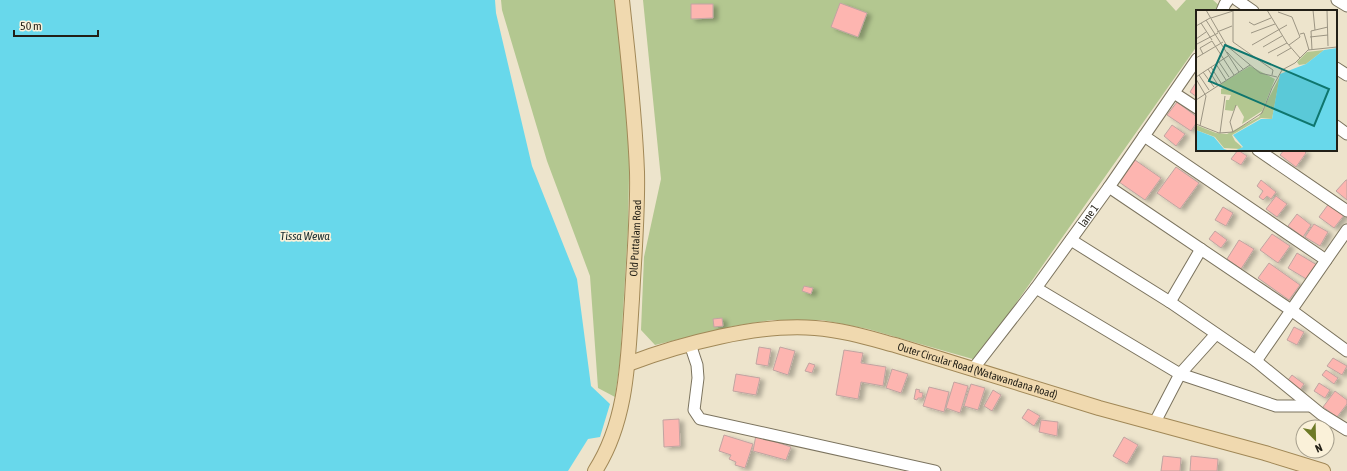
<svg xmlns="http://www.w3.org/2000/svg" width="1347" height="471" viewBox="0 0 1347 471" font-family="'Asap Condensed',sans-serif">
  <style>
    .green { fill: #b3c790 }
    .water { fill: #68d8eb }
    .building { fill: #fdb5b0; stroke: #c0a4a1; filter: url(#shadow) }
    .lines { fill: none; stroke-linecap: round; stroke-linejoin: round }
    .minor-casing { stroke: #7b735e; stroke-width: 13 }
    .major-casing { stroke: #a18857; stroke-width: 16 }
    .minor { stroke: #fff; stroke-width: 11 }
    .major { stroke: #f0d9af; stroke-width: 14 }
    .labels { text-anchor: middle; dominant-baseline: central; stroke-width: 3.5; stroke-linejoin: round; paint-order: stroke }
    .street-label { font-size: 11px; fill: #221f16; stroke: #faf1d9 }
    .water-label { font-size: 12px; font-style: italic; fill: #192d31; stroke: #faf1d9 }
    .inset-road { fill: none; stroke: #9c9583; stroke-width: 1 }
    .view { fill: #0f766e; fill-opacity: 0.15; stroke: #0f766e; stroke-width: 2 }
    .inset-edge { fill: none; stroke: #221f16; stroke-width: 2 }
  </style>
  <defs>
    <filter id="shadow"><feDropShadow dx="4.5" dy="2.5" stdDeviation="2" flood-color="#0004"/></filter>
  </defs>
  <rect width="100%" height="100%" fill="#ede4cc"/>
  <g class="green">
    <path d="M 501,0 L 615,0 L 630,126 L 628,229 L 620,361 L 615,397 L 598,388 L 590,276 L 547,161 L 502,10 Z"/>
    <path d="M 643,0 L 1166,0 L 1176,11 L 1186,0 L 1213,0 L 1223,9 L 1221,11 L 1197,11 L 1197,46 L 976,360 L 868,329 L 822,320 L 772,320 L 734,326 L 655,345 L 641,330 L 644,257 L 661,179 Z"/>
  </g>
  <path class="water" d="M 0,0 L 495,0 L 496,13 L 532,166 L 577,279 L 591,386 L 610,404 L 600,437 L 588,439 L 568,471 L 0,471 Z"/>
  <g class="building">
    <path d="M 840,3 L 867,13 L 858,37 L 831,27 Z"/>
    <path d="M 691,4 L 713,4 L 713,18 L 691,19 Z"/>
    <path d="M 1197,81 L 1197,97 L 1190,92 Z"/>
    <path d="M 1177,102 L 1197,117 L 1197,122 L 1191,131 L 1167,115 Z"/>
    <path d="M 1172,125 L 1185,134 L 1176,146 L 1164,136 Z"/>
    <path d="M 1238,150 L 1247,156 L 1241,165 L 1231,159 Z"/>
    <path d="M 1284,150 L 1303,150 L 1306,153 L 1296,167 L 1280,155 Z"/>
    <path d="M 1135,160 L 1161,178 L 1145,200 L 1119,182 Z"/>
    <path d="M 1176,167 L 1199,183 L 1180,209 L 1157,193 Z"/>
    <path d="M 1261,180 L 1276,192 L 1271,199 L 1267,196 L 1263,200 L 1259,197 L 1263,191 L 1257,186 Z"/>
    <path d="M 1346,180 L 1347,180 L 1347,200 L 1336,191 Z"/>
    <path d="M 1276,196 L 1287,204 L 1277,217 L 1266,209 Z"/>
    <path d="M 1330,202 L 1345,214 L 1334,228 L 1319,217 Z"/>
    <path d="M 1223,207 L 1233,213 L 1226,226 L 1215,220 Z"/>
    <path d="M 1297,214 L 1311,225 L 1303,237 L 1288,226 Z"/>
    <path d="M 1314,224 L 1328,232 L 1320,246 L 1305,237 Z"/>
    <path d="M 1215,231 L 1227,240 L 1221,248 L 1209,239 Z"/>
    <path d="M 1272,234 L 1290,246 L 1278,263 L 1260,250 Z"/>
    <path d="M 1239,240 L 1254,249 L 1241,269 L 1227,259 Z"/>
    <path d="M 1297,253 L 1317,265 L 1308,280 L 1288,268 Z"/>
    <path d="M 1269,263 L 1300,285 L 1289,300 L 1258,278 Z"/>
    <path d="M 804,286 L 813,288 L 811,294 L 802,291 Z"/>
    <path d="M 722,318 L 723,326 L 714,327 L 713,319 Z"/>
    <path d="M 1294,327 L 1304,332 L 1297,345 L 1287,340 Z"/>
    <path d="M 759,347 L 771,349 L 768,366 L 756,364 Z"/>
    <path d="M 780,347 L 795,351 L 788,375 L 773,370 Z"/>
    <path d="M 844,350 L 863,353 L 861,363 L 886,367 L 883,386 L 861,382 L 858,399 L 836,395 Z"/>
    <path d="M 1333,358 L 1347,366 L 1342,375 L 1327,366 Z"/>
    <path d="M 809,363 L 815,365 L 812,373 L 805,371 Z"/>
    <path d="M 892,369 L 908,374 L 901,393 L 886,388 Z"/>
    <path d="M 1326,370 L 1338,378 L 1334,384 L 1322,375 Z"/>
    <path d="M 736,374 L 760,378 L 756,395 L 733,391 Z"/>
    <path d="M 1292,375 L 1304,384 L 1298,393 L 1285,384 Z"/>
    <path d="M 954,382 L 968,386 L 960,413 L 946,408 Z"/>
    <path d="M 1319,383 L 1330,390 L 1325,398 L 1314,391 Z"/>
    <path d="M 971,384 L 985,388 L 978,410 L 964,406 Z"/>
    <path d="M 929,387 L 949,392 L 944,412 L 923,406 Z"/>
    <path d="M 916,389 L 920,390 L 919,392 L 923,393 L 922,398 L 918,398 L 917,400 L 914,399 Z"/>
    <path d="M 993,390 L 1001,395 L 992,411 L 984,406 Z"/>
    <path d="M 1335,391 L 1347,400 L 1347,404 L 1337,417 L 1323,407 Z"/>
    <path d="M 1028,409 L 1040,416 L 1034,426 L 1022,418 Z"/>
    <path d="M 679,419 L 680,446 L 664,447 L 663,420 Z"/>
    <path d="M 1041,420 L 1058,422 L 1057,436 L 1039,432 Z"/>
    <path d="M 724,435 L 753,444 L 745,468 L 735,465 L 736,462 L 729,459 L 731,455 L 719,451 Z"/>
    <path d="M 756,435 L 791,447 L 786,460 L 753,451 Z"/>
    <path d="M 1124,437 L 1138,445 L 1127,464 L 1113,456 Z"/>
    <path d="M 1163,456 L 1181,458 L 1180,471 L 1161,471 Z"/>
    <path d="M 1191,456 L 1218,459 L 1217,471 L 1190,471 Z"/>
  </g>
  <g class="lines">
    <defs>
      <g id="minor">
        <path d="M 1237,0 L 1253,11"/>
        <path d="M 1337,0 L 1347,6"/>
        <path d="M 1222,11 L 1225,4 L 1228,0"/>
        <path d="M 1336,68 L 1347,75"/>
        <path d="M 1174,93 L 1197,108"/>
        <path d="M 1336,126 L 1347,134"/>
        <path d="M 1144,136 L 1326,260"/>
        <path d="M 1258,150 L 1347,211"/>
        <path d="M 1109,187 L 1291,310 L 1347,351"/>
        <path d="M 1071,240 L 1170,302 L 1256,361 L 1321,414 L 1347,430"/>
        <path d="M 1036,288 L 1180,374 L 1276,406 L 1310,406"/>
        <path d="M 1170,302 L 1201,249"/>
        <path d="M 690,344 L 697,365 L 698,378 L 694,410 L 700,419 L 935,471"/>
        <path d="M 1256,361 L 1347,230"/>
        <path id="s1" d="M 973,369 L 1036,288 L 1109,187 L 1197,59"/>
        <path d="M 1154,424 L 1180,374 L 1216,334"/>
      </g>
      <g id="major">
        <path id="s2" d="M 628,364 C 680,344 760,323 815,328 C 843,330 869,338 895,345 L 1099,408 L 1265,453 L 1323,471"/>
        <path id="s3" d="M 595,471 C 628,420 628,357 632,299 C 634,257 638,214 637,172 C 635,114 628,57 622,0"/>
      </g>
    </defs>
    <use href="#minor" class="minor-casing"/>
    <use href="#major" class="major-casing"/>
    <use href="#minor" class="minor"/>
    <use href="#major" class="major"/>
  </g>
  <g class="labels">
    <g class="street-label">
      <text stroke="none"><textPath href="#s1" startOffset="192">lane 1</textPath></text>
      <text stroke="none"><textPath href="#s3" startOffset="239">Old Puttalam Road</textPath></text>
      <text stroke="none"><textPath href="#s2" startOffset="360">Outer Circular Road (Watawandana Road)</textPath></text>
    </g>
    <g class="water-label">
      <text x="305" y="236">Tissa Wewa</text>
    </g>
  </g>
  <g transform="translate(1196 10)">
    <rect width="141" height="141" fill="#ede4cc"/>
    <path d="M 128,40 L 110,54 L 103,55 L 101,52 L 111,42 ZM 54,56 L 79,69 L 66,101 L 46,114 L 48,107 L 41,95 L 37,101 L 29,100 L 30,90 L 33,90 L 35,85 L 25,84 L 25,79 L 27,78 L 23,75 ZM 84,66 L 76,109 L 65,108 L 36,125 L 39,131 L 46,137 L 44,139 L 28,138 L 19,127 L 0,120 L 0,115 L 20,123 L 31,124 L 63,107 Z" fill="#b3c790"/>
    <path d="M 141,38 L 141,141 L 38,141 L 47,137 L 37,125 L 65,109 L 76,109 L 84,64 L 110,54 L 128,40 ZM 0,120 L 18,127 L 28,139 L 34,141 L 0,141 Z" fill="#68d8eb"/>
    <path class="inset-road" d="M 10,0 L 31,36 L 64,63 L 81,67M 37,0 L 37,32 L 77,60 L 76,65M 71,0 L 91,33 L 104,48M 117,0 L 119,20M 131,0 L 132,36M 82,2 L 96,7 L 104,27 L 93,35M 15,8 L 37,1M 10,10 L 43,62M 53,12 L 58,15 L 75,8M 5,13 L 16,30M 0,16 L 14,8M 21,22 L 36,16M 55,23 L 79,14M 104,24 L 108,23 L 113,40M 114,27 L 132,25M 0,29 L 10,22M 1,34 L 22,23M 56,35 L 91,15M 67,37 L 86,26M 116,40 L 115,21 L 132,17M 31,42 L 47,59M 72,43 L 91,33M 7,44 L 4,38 L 16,31 L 38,65M 81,46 L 95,38M 0,48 L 27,32M 23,52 L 33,67M 20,54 L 30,70M 15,57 L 25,73M 12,59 L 22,75M 7,62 L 18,77M 3,65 L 13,80M 0,67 L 32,46M 0,69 L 10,86 L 4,116M 0,90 L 54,55M 0,114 L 23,123 L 37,122 L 66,103 L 76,78 L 86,60 L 99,53 L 112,40 L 141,37M 37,122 L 34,112 L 40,95M 24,123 L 29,86"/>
    <path class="view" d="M 29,35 L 133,79 L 118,116 L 13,71 Z"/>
    <rect width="141" height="141" class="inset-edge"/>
  </g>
  <g transform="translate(1315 439) rotate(157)"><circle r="19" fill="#faf1d9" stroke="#a49d8b"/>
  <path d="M0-3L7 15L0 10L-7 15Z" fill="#6d7a26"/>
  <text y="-6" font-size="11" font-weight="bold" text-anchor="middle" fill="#221f16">N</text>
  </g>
  <path d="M14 30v6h84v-6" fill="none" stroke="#221f16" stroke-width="2"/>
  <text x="20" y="30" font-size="12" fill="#221f16" stroke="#faf1d9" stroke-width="3" paint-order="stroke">50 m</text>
</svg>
